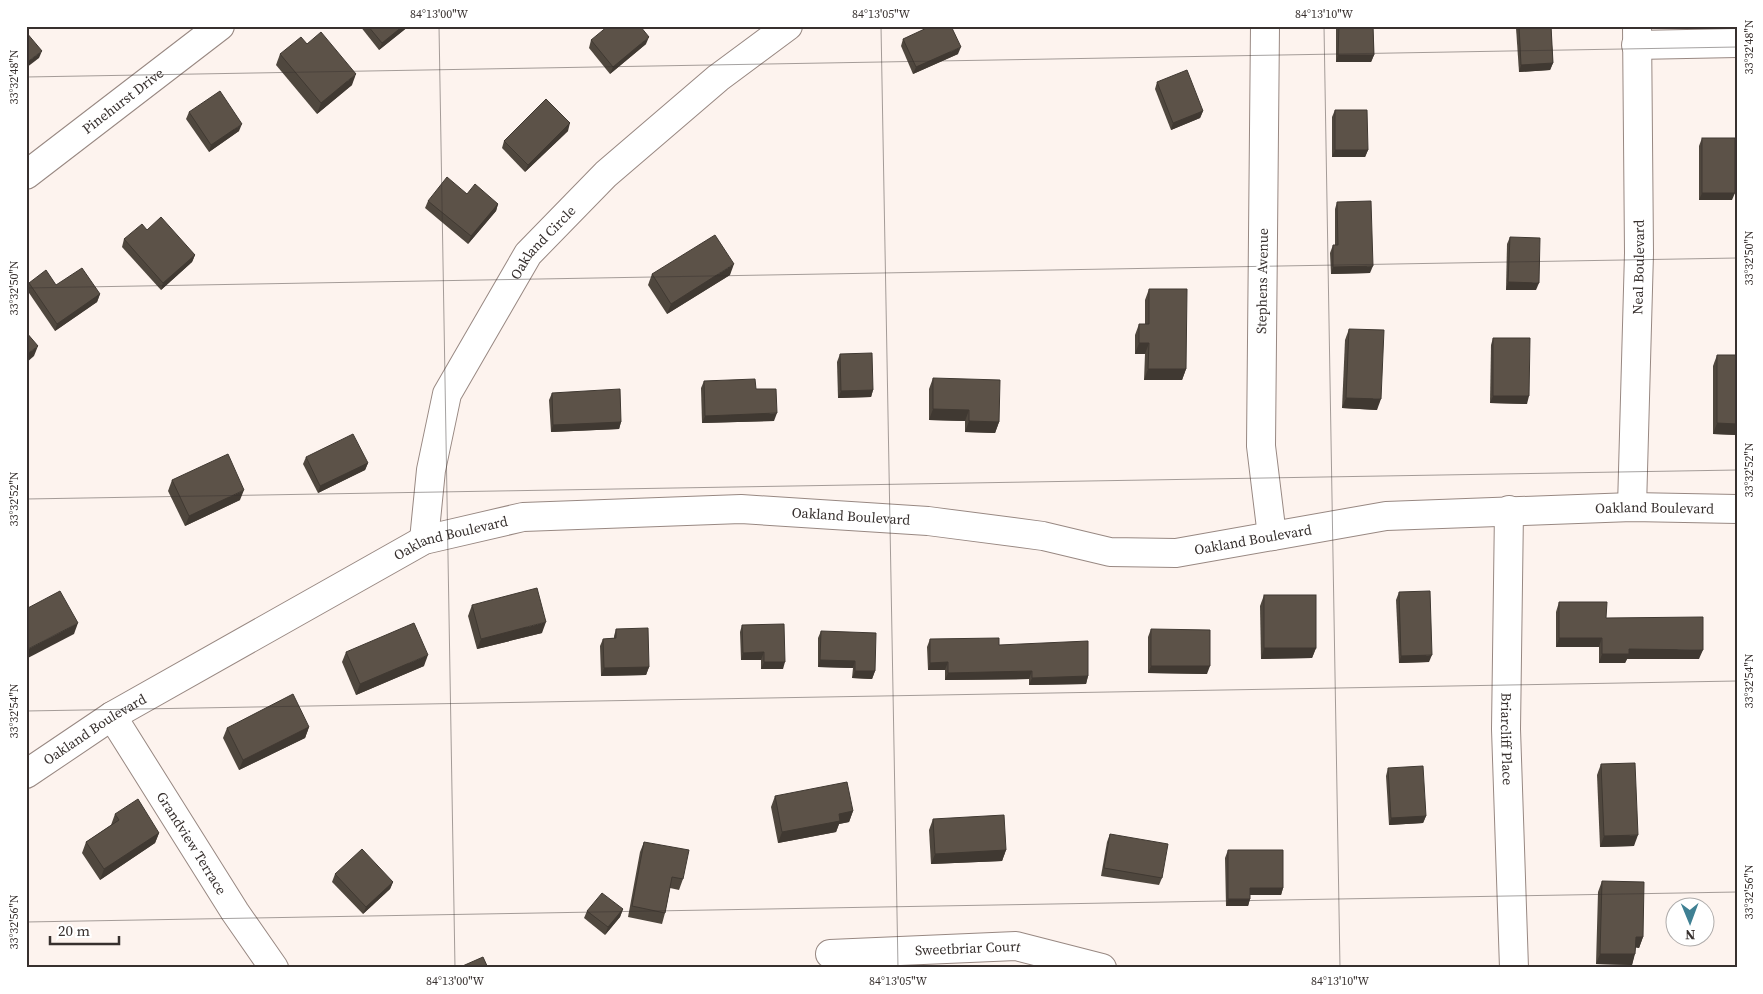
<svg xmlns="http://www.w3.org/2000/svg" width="1763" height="994" viewBox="0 0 1763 994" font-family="'Source Serif 4',serif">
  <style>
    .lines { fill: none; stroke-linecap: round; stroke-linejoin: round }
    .minor-casing { stroke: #988882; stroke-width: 30 }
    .minor { stroke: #fff; stroke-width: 28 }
    .wall { fill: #4f473e }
    .shaded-wall { fill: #403932 }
    .building { fill: #5c5248; stroke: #403932 }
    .ticks { fill: none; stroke: #37302e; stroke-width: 1; stroke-opacity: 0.45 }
    .labels { text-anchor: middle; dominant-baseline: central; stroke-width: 5; stroke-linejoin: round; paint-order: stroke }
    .street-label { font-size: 14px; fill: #37302e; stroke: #fff }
    .neatline { fill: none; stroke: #37302e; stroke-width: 2 }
    .ticks-label { font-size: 12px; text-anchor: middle; fill: #37302e }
  </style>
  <rect width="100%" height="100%" fill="#fdf3ee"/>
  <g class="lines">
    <defs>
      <g id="minor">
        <path d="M 1265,26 L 1261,446 L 1272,536"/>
        <path d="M 1636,45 L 1737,43"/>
        <path id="s1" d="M 26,175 L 220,26"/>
        <path id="s2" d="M 1632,507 L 1639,253 L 1637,26"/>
        <path id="s3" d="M 1509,510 L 1506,729 L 1514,968"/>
        <path id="s4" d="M 424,540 L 431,470 L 447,394 L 528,254 L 606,174 L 718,78 L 788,26"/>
        <path id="s5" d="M 112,716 L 235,912 L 274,968"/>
        <path id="s6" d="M 26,774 L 112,716 L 424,540 L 523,517 L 741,509 L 928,521 L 1043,536 L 1110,552 L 1176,553 L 1386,516 L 1632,507 L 1737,509"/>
        <path id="s7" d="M 830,954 L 1016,946 L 1102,968"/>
      </g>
    </defs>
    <use href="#minor" class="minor-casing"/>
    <use href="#minor" class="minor"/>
  </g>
  <g class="wall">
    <path d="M 360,26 L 409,26 L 379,50 Z"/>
    <path d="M 1336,26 L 1373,26 L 1374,55 L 1371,62 L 1336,62 Z"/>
    <path d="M 1517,26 L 1551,26 L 1553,63 L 1550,70 L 1519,72 L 1516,28 Z"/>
    <path d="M 903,39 L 958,54 L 913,74 L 901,46 Z"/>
    <path d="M 591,40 L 646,44 L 610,74 L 589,48 Z"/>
    <path d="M 307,44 L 352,85 L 317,114 L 276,65 L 280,54 Z"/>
    <path d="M 1157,82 L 1203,111 L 1200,118 L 1171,130 L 1155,89 Z"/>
    <path d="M 1335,110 L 1368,150 L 1365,157 L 1332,157 L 1332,117 Z"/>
    <path d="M 189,112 L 239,131 L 209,152 L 186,119 Z"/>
    <path d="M 568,131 L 525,172 L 502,148 L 504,141 Z"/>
    <path d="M 1702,138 L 1732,200 L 1699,200 L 1699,146 Z"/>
    <path d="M 467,194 L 498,204 L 496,211 L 468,244 L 425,208 L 428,201 Z"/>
    <path d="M 1337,202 L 1370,273 L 1331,274 L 1330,253 L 1333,245 L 1335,245 L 1335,209 Z"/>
    <path d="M 147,230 L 195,255 L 192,262 L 161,290 L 122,247 L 124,239 Z"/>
    <path d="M 1510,237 L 1536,290 L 1506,290 L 1507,244 Z"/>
    <path d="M 652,274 L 730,275 L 667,314 L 648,285 Z"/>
    <path d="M 29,283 L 56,285 L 100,294 L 97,302 L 55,331 L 27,290 Z"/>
    <path d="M 1149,289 L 1186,369 L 1182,380 L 1144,380 L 1145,354 L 1135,354 L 1135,335 L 1139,324 L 1145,324 L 1145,300 Z"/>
    <path d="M 1349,329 L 1377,410 L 1342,408 L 1345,340 Z"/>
    <path d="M 1493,338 L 1527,404 L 1490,403 L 1491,345 Z"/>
    <path d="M 840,354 L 873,390 L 871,397 L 838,398 L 837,362 Z"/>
    <path d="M 1717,355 L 1737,355 L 1737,435 L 1713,434 L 1713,366 Z"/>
    <path d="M 933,378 L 999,422 L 995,433 L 965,432 L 965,421 L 929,420 L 929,389 Z"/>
    <path d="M 704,381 L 756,389 L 774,421 L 702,423 L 701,388 Z"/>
    <path d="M 552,393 L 621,422 L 619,429 L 551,432 L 549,400 Z"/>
    <path d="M 306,457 L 368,463 L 365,470 L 318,493 L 303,464 Z"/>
    <path d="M 172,480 L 240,500 L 185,526 L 168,491 Z"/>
    <path d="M 1399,592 L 1429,662 L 1399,663 L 1396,600 Z"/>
    <path d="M 1264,595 L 1316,648 L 1312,658 L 1261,659 L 1260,606 Z"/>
    <path d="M 1559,602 L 1606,618 L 1699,659 L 1627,659 L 1625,663 L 1599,663 L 1599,647 L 1556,647 L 1556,612 Z"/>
    <path d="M 472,605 L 542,633 L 477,649 L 468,616 Z"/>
    <path d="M 742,625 L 783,669 L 761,669 L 761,660 L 741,660 L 740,632 Z"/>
    <path d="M 616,629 L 649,667 L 646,675 L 601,676 L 600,646 L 603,639 L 614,638 L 614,636 Z"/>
    <path d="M 1151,629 L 1207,674 L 1148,673 L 1148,637 Z"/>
    <path d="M 821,631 L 875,671 L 872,679 L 852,678 L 853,668 L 818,667 L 818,638 Z"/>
    <path d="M 930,639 L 999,645 L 1088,676 L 1086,684 L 1029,685 L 1029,679 L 945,680 L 945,670 L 928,670 L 927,647 Z"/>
    <path d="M 346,652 L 424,666 L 356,695 L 342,662 Z"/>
    <path d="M 309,727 L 305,738 L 239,770 L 223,738 L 227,728 Z"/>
    <path d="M 1601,764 L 1634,846 L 1600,847 L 1597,775 Z"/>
    <path d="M 1388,768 L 1426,816 L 1423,823 L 1389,825 L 1386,776 Z"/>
    <path d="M 775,796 L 853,811 L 849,822 L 839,824 L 836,832 L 778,843 L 771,807 Z"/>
    <path d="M 115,814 L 159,833 L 155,843 L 100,880 L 82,853 L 86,842 L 111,825 Z"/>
    <path d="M 933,819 L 1006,850 L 1002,861 L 931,864 L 929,830 Z"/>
    <path d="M 1110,834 L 1162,878 L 1159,885 L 1101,876 L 1107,842 Z"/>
    <path d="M 644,842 L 683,879 L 679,890 L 670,888 L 665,913 L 662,924 L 628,917 L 640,852 Z"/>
    <path d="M 1228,850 L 1283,888 L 1281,895 L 1250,895 L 1250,899 L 1248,906 L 1226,906 L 1225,858 Z"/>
    <path d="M 335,874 L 393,882 L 390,889 L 363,914 L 332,882 Z"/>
    <path d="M 1602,881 L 1643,937 L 1639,948 L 1636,947 L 1632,965 L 1596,964 L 1598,892 Z"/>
    <path d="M 623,909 L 620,917 L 605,935 L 584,918 L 587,911 Z"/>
  </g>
  <g class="shaded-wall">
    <path d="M 403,26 L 409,26 L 379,50 L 382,43 Z"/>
    <path d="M 649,37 L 646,44 L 610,74 L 613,67 Z"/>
    <path d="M 961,47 L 958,54 L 913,74 L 916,67 Z"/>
    <path d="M 42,51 L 39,58 L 26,68 L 26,63 Z"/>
    <path d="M 1338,55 L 1374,55 L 1371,62 L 1336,62 Z"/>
    <path d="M 1553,63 L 1550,70 L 1519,72 L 1521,65 Z"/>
    <path d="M 356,74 L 352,85 L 317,114 L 321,103 Z"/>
    <path d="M 1203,111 L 1200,118 L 1171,130 L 1173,123 Z"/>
    <path d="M 570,123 L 568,131 L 525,172 L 528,165 Z"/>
    <path d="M 242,124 L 239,131 L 209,152 L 211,145 Z"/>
    <path d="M 1335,150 L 1368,150 L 1365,157 L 1332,157 Z"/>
    <path d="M 1702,193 L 1735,193 L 1732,200 L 1699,200 Z"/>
    <path d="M 498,204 L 496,211 L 468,244 L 471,236 Z"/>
    <path d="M 195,255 L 192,262 L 161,290 L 163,283 Z"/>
    <path d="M 734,264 L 730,275 L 667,314 L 671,304 Z"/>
    <path d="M 1373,266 L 1370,273 L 1331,274 L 1333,267 Z"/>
    <path d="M 1508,282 L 1539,283 L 1536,290 L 1506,290 Z"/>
    <path d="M 100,294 L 97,302 L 55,331 L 57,324 Z"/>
    <path d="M 1139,343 L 1149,343 L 1145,354 L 1135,354 Z"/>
    <path d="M 38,346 L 34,356 L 26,363 L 26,355 Z"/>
    <path d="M 1148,369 L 1186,369 L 1182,380 L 1144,380 Z"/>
    <path d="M 873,390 L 871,397 L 838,398 L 841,391 Z"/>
    <path d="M 1493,396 L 1529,396 L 1527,404 L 1490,403 Z"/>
    <path d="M 1346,398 L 1381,399 L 1377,410 L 1342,408 Z"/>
    <path d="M 933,409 L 969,410 L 965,421 L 929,420 Z"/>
    <path d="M 777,413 L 774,421 L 702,423 L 705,416 Z"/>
    <path d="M 969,421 L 999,422 L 995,433 L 965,432 Z"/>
    <path d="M 621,422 L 619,429 L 551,432 L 553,425 Z"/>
    <path d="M 1717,423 L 1737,424 L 1737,435 L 1713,434 Z"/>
    <path d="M 368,463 L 365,470 L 318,493 L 320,486 Z"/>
    <path d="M 244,490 L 240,500 L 185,526 L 189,516 Z"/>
    <path d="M 546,622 L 542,633 L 477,649 L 481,639 Z"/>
    <path d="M 78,623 L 74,634 L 26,659 L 26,650 Z"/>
    <path d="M 1559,638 L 1602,638 L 1599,647 L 1556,647 Z"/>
    <path d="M 1264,648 L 1316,648 L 1312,658 L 1261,659 Z"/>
    <path d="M 1629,649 L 1703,650 L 1699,659 L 1627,659 L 1625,663 L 1599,663 L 1602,654 Z"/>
    <path d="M 764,652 L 761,660 L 741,660 L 743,653 Z"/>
    <path d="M 428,655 L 424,666 L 356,695 L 360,684 Z"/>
    <path d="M 1432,655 L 1429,662 L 1399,663 L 1401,656 Z"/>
    <path d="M 820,660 L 855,661 L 853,668 L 818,667 Z"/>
    <path d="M 764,662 L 785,662 L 783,669 L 761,669 Z"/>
    <path d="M 948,662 L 945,670 L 928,670 L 930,663 Z"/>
    <path d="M 1151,666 L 1210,666 L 1207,674 L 1148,673 Z"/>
    <path d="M 649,667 L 646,675 L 601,676 L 604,668 Z"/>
    <path d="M 855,671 L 875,671 L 872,679 L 852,678 Z"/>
    <path d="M 1032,671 L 1029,679 L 945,680 L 948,673 Z"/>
    <path d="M 1088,676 L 1086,684 L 1029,685 L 1032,678 Z"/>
    <path d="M 309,727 L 305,738 L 239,770 L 243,760 Z"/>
    <path d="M 853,811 L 849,822 L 839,824 L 836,832 L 778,843 L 782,832 L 839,814 Z"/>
    <path d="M 1426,816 L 1423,823 L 1389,825 L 1391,818 Z"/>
    <path d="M 159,833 L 155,843 L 100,880 L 104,869 Z"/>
    <path d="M 1638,835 L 1634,846 L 1600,847 L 1604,836 Z"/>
    <path d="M 1006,850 L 1002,861 L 931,864 L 935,854 Z"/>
    <path d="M 393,882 L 390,889 L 363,914 L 366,907 Z"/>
    <path d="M 1250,888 L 1283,888 L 1281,895 L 1248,895 Z"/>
    <path d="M 1228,899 L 1250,899 L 1248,906 L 1226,906 Z"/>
    <path d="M 623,909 L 620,917 L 605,935 L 608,927 Z"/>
    <path d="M 1636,937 L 1643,937 L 1639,948 L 1632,947 Z"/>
    <path d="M 1600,954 L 1635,954 L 1632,965 L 1596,964 Z"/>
  </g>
  <g class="building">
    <path d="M 368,26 L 403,26 L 382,43 Z"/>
    <path d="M 608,26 L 640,26 L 649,37 L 613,67 L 591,40 Z"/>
    <path d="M 931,26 L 951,26 L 961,47 L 916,67 L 903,39 Z"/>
    <path d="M 1339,26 L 1373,26 L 1374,55 L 1338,55 Z"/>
    <path d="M 1519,26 L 1551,26 L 1553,63 L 1521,65 Z"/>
    <path d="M 26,32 L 42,51 L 26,63 Z"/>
    <path d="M 321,32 L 356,74 L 321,103 L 280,54 L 301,37 L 307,44 Z"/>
    <path d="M 1187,70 L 1203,111 L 1173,123 L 1157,82 Z"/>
    <path d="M 220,91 L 242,124 L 211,145 L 189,112 Z"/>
    <path d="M 546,99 L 570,123 L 528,165 L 504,141 Z"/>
    <path d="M 1335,110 L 1367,110 L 1368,150 L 1335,150 Z"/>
    <rect x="1702" y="138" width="33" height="55"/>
    <path d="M 447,177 L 467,194 L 475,184 L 498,204 L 471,236 L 428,201 Z"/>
    <path d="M 1371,201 L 1373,266 L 1333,267 L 1333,245 L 1338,245 L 1337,202 Z"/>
    <path d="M 161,217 L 195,255 L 163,283 L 124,239 L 142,224 L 147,230 Z"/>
    <path d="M 715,235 L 734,264 L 671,304 L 652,274 Z"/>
    <path d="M 1510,237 L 1540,238 L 1539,283 L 1508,282 Z"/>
    <path d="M 82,268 L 100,294 L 57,324 L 29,283 L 46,270 L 56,285 Z"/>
    <path d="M 1149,289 L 1187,289 L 1186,369 L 1148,369 L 1149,343 L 1139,343 L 1139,324 L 1149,324 Z"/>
    <path d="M 1349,329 L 1384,330 L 1381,399 L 1346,398 Z"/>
    <path d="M 26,332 L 38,346 L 26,355 Z"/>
    <path d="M 1493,338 L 1530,338 L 1529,396 L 1493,396 Z"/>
    <path d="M 872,353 L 873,390 L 841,391 L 840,354 Z"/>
    <path d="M 1717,355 L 1737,355 L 1737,424 L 1717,423 Z"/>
    <path d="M 933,378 L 1000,380 L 999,422 L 969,421 L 969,410 L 933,409 Z"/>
    <path d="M 755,379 L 756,389 L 776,389 L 777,413 L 705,416 L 704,381 Z"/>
    <path d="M 620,389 L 621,422 L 553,425 L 552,393 Z"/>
    <path d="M 353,434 L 368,463 L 320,486 L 306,457 Z"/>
    <path d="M 228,454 L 244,490 L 189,516 L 172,480 Z"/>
    <path d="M 537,588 L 546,622 L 481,639 L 472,605 Z"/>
    <path d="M 60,591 L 78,623 L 26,650 L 26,609 Z"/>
    <path d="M 1430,591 L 1432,655 L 1401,656 L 1399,592 Z"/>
    <rect x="1264" y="595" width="52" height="53"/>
    <path d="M 1559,602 L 1607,602 L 1606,618 L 1703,617 L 1703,650 L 1629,649 L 1629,654 L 1602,654 L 1602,638 L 1559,638 Z"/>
    <path d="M 414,623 L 428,655 L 360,684 L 346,652 Z"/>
    <path d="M 784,624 L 785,662 L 764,662 L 764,652 L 743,653 L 742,625 Z"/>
    <path d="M 648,628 L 649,667 L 604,668 L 603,639 L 616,638 L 616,629 Z"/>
    <path d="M 1151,629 L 1210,630 L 1210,666 L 1151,666 Z"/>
    <path d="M 821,631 L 876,633 L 875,671 L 855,671 L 855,661 L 820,660 Z"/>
    <path d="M 999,638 L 999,645 L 1088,641 L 1088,676 L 1032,678 L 1032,671 L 948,673 L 948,662 L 930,663 L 930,639 Z"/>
    <path d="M 293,694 L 309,727 L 243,760 L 227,728 Z"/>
    <path d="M 1635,763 L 1638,835 L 1604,836 L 1601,764 Z"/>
    <path d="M 1423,766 L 1426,816 L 1391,818 L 1388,768 Z"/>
    <path d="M 847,782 L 853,811 L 839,814 L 840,821 L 782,832 L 775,796 Z"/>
    <path d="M 138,799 L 159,833 L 104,869 L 86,842 L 119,820 L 115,814 Z"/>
    <path d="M 1004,815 L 1006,850 L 935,854 L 933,819 Z"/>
    <path d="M 1110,834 L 1168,844 L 1162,878 L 1104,868 Z"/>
    <path d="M 644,842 L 689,850 L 683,879 L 672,877 L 665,913 L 632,906 Z"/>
    <path d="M 362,849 L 393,882 L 366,907 L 335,874 Z"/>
    <path d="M 1228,850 L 1283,850 L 1283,888 L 1250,888 L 1250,899 L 1228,899 Z"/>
    <path d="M 1602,881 L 1644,882 L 1643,937 L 1636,937 L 1635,954 L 1600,954 Z"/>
    <path d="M 602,893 L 623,909 L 608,927 L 587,911 Z"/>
    <path d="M 483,957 L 488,968 L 458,968 Z"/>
  </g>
  <path class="ticks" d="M 439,26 L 455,968M 881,26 L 898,968M 1324,26 L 1340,968M 26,77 L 1737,47M 26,288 L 1737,258M 26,499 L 1737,470M 26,711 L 1737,681M 26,922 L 1737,892"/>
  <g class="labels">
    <g class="street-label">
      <text stroke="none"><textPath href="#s1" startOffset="122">Pinehurst Drive</textPath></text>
      <text stroke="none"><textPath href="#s4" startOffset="328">Oakland Circle</textPath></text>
      <text stroke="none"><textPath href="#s2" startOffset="240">Neal Boulevard</textPath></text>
      <text transform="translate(1262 281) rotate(-89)">Stephens Avenue</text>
      <text stroke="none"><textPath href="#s6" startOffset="1702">Oakland Boulevard</textPath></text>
      <text stroke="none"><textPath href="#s6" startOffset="892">Oakland Boulevard</textPath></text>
      <text stroke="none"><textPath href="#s6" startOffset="1298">Oakland Boulevard</textPath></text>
      <text stroke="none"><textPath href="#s6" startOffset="488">Oakland Boulevard</textPath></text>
      <text stroke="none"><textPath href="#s6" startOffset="82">Oakland Boulevard</textPath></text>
      <text stroke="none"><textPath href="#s3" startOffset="229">Briarcliff Place</textPath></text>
      <text stroke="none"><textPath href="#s5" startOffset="150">Grandview Terrace</textPath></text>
      <text stroke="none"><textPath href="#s7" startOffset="138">Sweetbriar Court</textPath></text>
    </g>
  </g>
  <rect width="1763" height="994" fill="none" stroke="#ffffff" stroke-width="55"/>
  <g transform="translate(1690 922) rotate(179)"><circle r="24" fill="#ffffff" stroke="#afacab"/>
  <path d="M0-4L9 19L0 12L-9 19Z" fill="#3f8093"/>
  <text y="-8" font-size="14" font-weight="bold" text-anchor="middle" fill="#37302e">N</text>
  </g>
  <path d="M50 936v8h69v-8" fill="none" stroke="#37302e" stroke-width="2.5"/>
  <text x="58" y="936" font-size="15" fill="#37302e" stroke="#ffffff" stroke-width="4" paint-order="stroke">20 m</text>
  <rect x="28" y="28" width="1708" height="938" class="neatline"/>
  <g class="ticks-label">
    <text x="439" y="18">84°13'00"W</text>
    <text x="881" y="18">84°13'05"W</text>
    <text x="1324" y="18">84°13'10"W</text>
    <text transform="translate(1749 47) rotate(-90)" y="4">33°32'48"N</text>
    <text transform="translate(14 77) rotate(-90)" y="4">33°32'48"N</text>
    <text transform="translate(1749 258) rotate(-90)" y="4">33°32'50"N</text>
    <text transform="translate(14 288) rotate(-90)" y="4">33°32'50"N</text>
    <text transform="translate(1749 470) rotate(-90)" y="4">33°32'52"N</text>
    <text transform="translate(14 499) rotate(-90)" y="4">33°32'52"N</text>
    <text transform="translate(1749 681) rotate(-90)" y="4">33°32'54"N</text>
    <text transform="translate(14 711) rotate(-90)" y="4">33°32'54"N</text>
    <text transform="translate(1749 892) rotate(-90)" y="4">33°32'56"N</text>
    <text transform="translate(14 922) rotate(-90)" y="4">33°32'56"N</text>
    <text x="455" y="985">84°13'00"W</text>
    <text x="898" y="985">84°13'05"W</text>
    <text x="1340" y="985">84°13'10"W</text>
  </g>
</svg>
